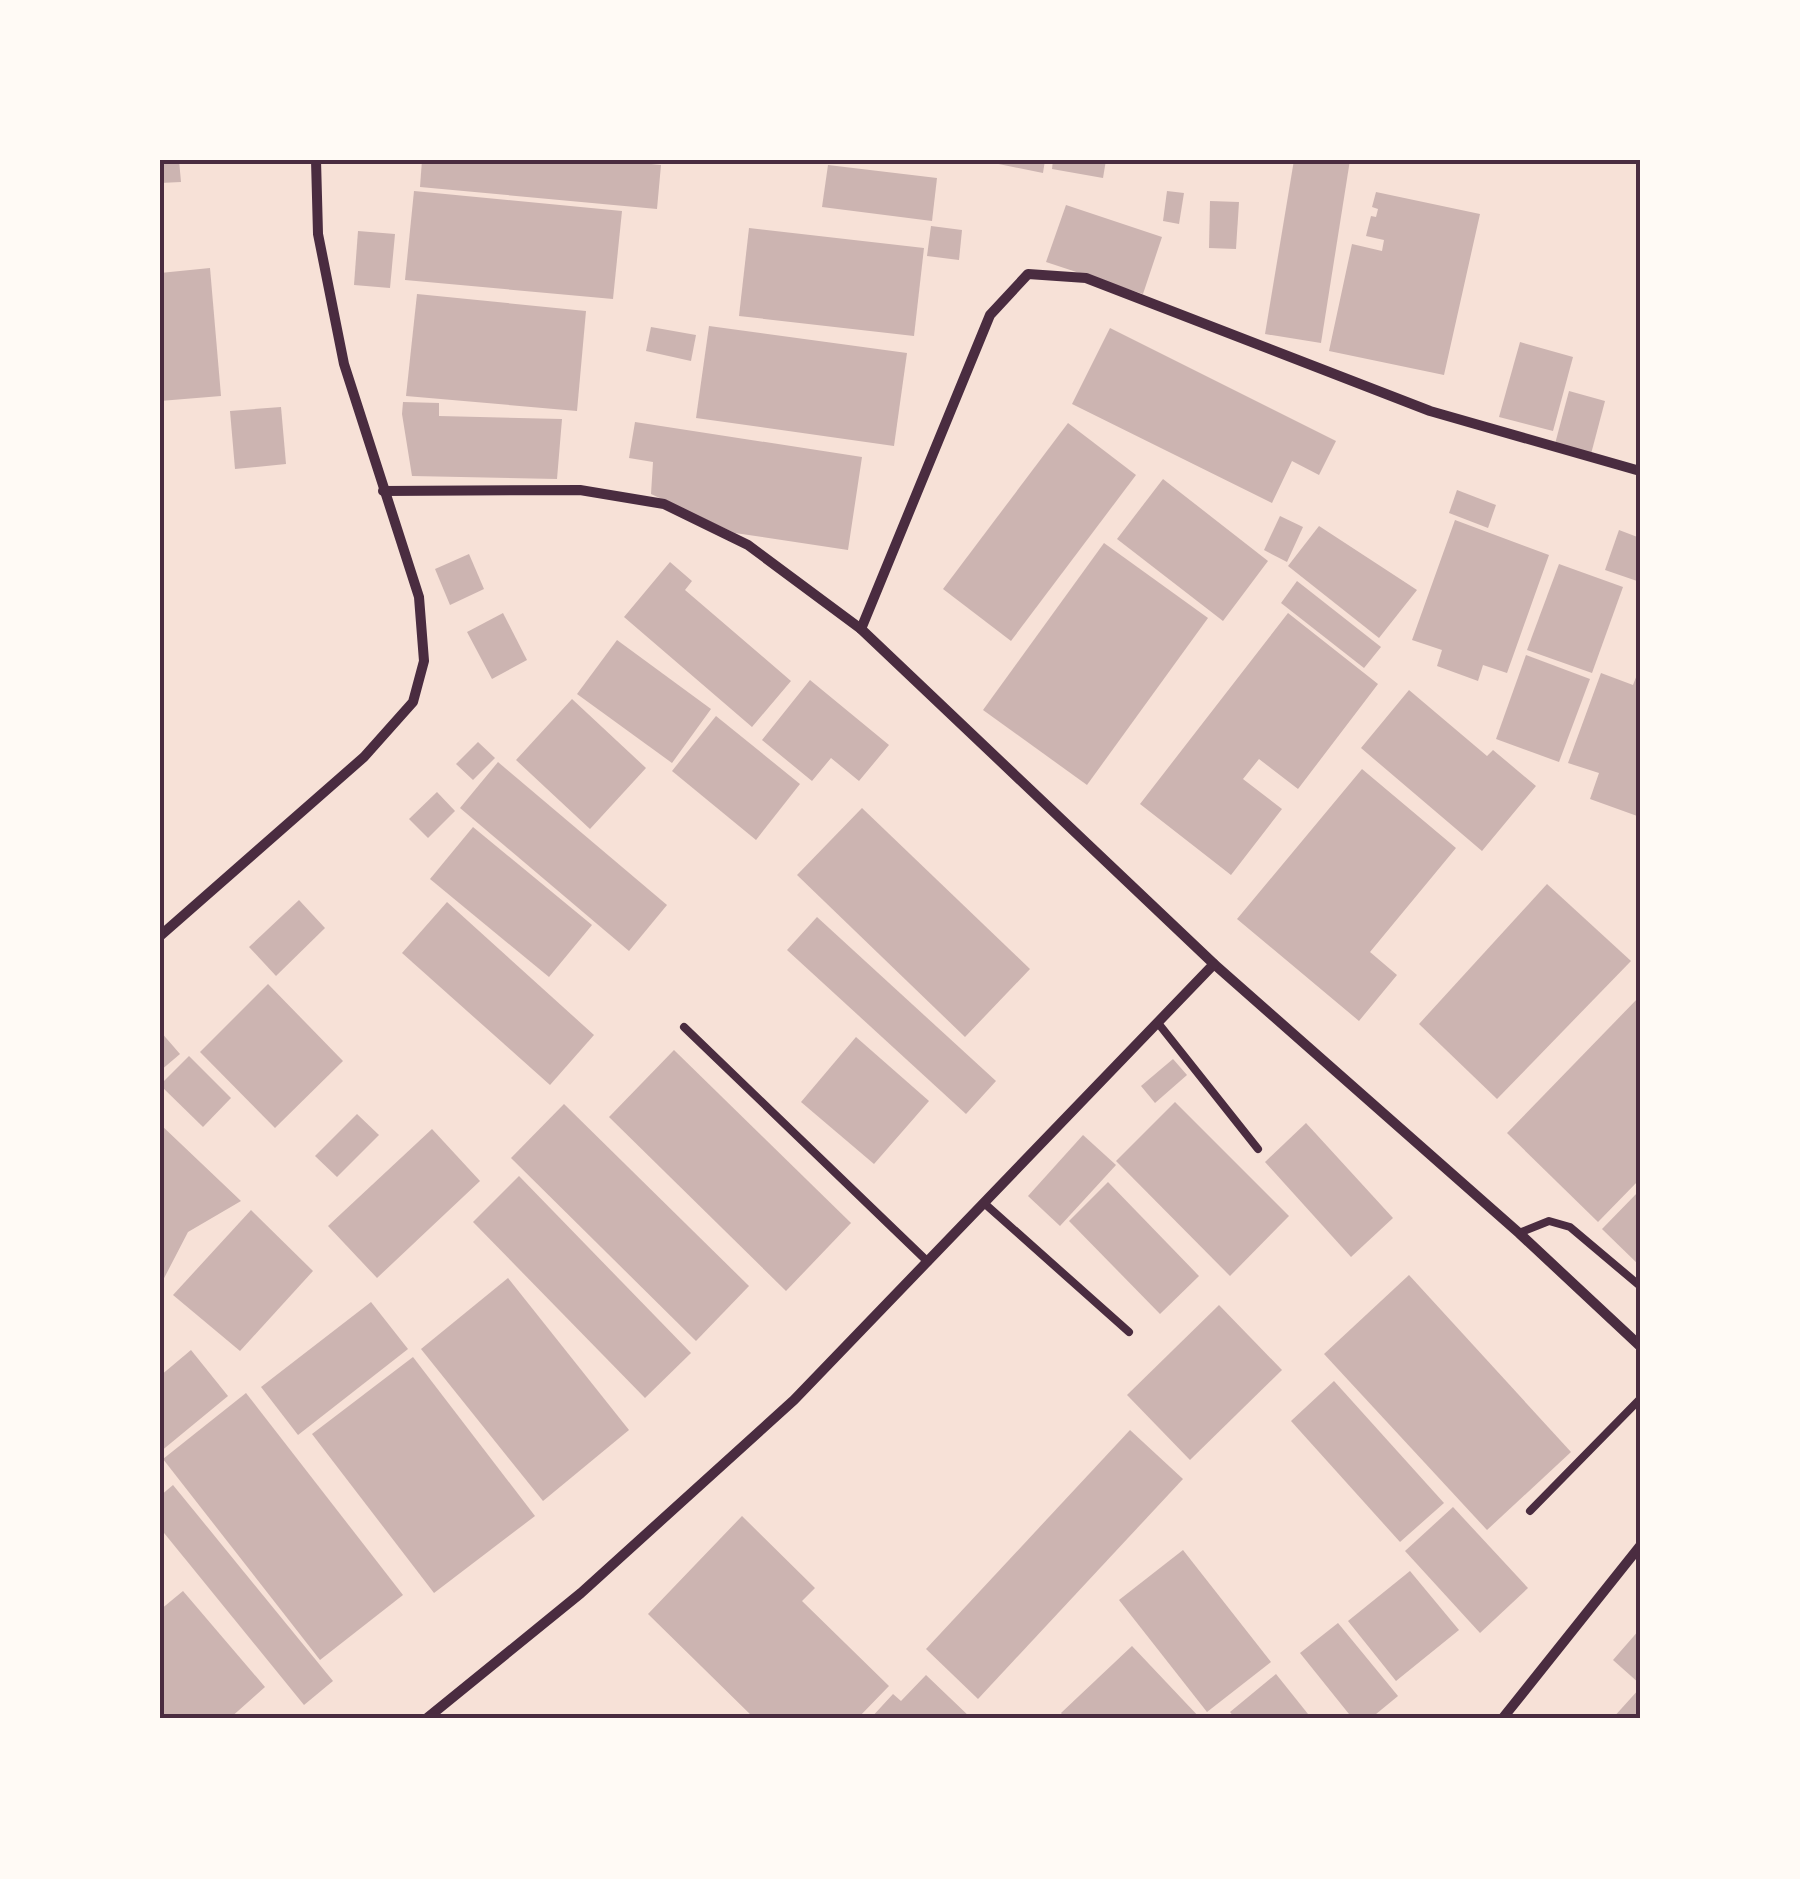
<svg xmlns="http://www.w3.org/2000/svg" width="1800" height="1879" viewBox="0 0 1800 1879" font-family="Cabin,sans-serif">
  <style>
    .building { fill: #ccb4b1 }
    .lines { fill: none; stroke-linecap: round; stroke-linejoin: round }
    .service { stroke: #4a2c40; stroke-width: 8 }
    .minor { stroke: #4a2c40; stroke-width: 10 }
    .neatline { fill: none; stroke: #4a2c40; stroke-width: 4 }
  </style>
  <rect width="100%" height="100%" fill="#f7e1d7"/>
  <g class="building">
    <path d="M 160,160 L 179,160 L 181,182 L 160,183 Z"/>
    <path d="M 422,160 L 612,160 L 661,165 L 657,209 L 420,187 Z"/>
    <path d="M 979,160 L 1045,160 L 1043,173 Z"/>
    <path d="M 1053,160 L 1106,160 L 1103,178 L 1052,169 Z"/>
    <path d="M 1294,160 L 1350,160 L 1321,343 L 1265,334 Z"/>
    <path d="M 828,165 L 937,178 L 932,221 L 822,207 Z"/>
    <path d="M 414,191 L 622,211 L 613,299 L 405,280 Z"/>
    <path d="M 1167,191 L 1184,193 L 1179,224 L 1163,221 Z"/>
    <path d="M 1376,192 L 1480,214 L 1444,375 L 1329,351 L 1352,244 L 1382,251 L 1384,240 L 1366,236 L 1371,216 L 1376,217 L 1378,209 L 1372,207 Z"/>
    <path d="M 1210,201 L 1239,202 L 1236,249 L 1209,248 Z"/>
    <path d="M 1066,205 L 1162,237 L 1143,294 L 1046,262 Z"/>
    <path d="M 931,226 L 962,230 L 959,260 L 927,256 Z"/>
    <path d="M 749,228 L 924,248 L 914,336 L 739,316 Z"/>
    <path d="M 358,231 L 395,234 L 390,288 L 354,285 Z"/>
    <path d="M 210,268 L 221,396 L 160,401 L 160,273 Z"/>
    <path d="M 417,294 L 586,311 L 577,411 L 406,396 Z"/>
    <path d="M 709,326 L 907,353 L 894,446 L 696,418 Z"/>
    <path d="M 651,327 L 696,335 L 691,361 L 646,351 Z"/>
    <path d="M 1110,328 L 1336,441 L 1319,475 L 1292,461 L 1272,503 L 1072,404 Z"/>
    <path d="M 1520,342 L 1573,357 L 1553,431 L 1499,417 Z"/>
    <path d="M 1569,391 L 1605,401 L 1591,454 L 1555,444 Z"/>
    <path d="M 403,402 L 439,403 L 439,416 L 562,419 L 557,479 L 412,476 L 402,414 Z"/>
    <path d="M 281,407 L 286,464 L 235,469 L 230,411 Z"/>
    <path d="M 635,422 L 862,457 L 848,550 L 735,533 L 651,494 L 653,462 L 629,458 Z"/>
    <path d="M 1068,423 L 1136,475 L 1011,641 L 943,589 Z"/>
    <path d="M 1163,479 L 1268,561 L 1223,621 L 1117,539 Z"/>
    <path d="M 1457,490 L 1496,505 L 1488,528 L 1449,513 Z"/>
    <path d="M 1280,516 L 1303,527 L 1287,562 L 1264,550 Z"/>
    <path d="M 1455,520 L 1549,555 L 1507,673 L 1483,665 L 1478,681 L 1437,666 L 1442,650 L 1412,640 Z"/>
    <path d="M 1319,526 L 1417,590 L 1379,638 L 1288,566 Z"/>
    <path d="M 1619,530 L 1640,538 L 1640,582 L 1605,570 Z"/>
    <path d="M 1104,543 L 1208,618 L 1087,785 L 983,710 Z"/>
    <path d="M 469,554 L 484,589 L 450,605 L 435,569 Z"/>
    <path d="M 670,562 L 692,581 L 685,590 L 791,681 L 752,727 L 624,617 Z"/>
    <path d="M 1559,564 L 1623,587 L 1592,673 L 1527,650 Z"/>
    <path d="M 1297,581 L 1381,647 L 1364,668 L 1281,603 Z"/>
    <path d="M 503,613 L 527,660 L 492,679 L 467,632 Z"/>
    <path d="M 1288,613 L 1378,684 L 1298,789 L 1259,759 L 1243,779 L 1282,809 L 1231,875 L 1140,804 Z"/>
    <path d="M 617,640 L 711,709 L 672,763 L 577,694 Z"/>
    <path d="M 1526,655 L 1590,679 L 1559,762 L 1496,739 Z"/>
    <path d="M 1640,667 L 1640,817 L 1590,799 L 1599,773 L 1568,763 L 1601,673 L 1633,685 Z"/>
    <path d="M 810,680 L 889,745 L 859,781 L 831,758 L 812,781 L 762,740 Z"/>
    <path d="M 1409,690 L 1487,756 L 1493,750 L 1536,786 L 1482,851 L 1361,748 Z"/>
    <path d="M 572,699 L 646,768 L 590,829 L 516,760 Z"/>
    <path d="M 716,716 L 800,784 L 756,840 L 672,771 Z"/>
    <path d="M 478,742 L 495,758 L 473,780 L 456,764 Z"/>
    <path d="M 498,762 L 667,905 L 629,951 L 460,808 Z"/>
    <path d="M 1362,769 L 1456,848 L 1370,952 L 1397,975 L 1359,1021 L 1237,919 Z"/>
    <path d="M 437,792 L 455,811 L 428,838 L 409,819 Z"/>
    <path d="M 862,808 L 1030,969 L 965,1037 L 797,875 Z"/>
    <path d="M 473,827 L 592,925 L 549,977 L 430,879 Z"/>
    <path d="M 1547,884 L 1631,961 L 1497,1099 L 1419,1024 Z"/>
    <path d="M 299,900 L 325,928 L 276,976 L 249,947 Z"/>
    <path d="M 447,902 L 594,1035 L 550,1085 L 402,953 Z"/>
    <path d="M 817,917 L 996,1081 L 966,1114 L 787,950 Z"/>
    <path d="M 268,984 L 343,1061 L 275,1128 L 200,1052 Z"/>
    <path d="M 1640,996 L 1640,1179 L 1598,1222 L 1507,1133 Z"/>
    <path d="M 160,1031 L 180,1054 L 160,1071 Z"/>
    <path d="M 856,1037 L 929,1101 L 874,1164 L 801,1102 Z"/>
    <path d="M 674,1050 L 851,1223 L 786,1291 L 609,1117 Z"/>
    <path d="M 189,1056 L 231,1098 L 203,1127 L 160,1085 Z"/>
    <path d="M 1173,1059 L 1187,1075 L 1155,1103 L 1141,1086 Z"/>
    <path d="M 1175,1102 L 1289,1216 L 1230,1276 L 1116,1161 Z"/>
    <path d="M 564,1104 L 749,1286 L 696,1341 L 511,1158 Z"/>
    <path d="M 357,1114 L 379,1135 L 337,1177 L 315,1156 Z"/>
    <path d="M 1306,1123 L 1393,1218 L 1351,1257 L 1265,1162 Z"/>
    <path d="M 160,1124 L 241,1201 L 188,1232 L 160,1286 Z"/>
    <path d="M 432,1129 L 480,1181 L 377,1278 L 328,1226 Z"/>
    <path d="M 1083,1135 L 1116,1165 L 1060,1226 L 1028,1196 Z"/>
    <path d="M 519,1176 L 691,1353 L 645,1398 L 473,1222 Z"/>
    <path d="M 1108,1182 L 1199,1276 L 1160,1314 L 1069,1221 Z"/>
    <path d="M 1640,1190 L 1640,1266 L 1602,1229 Z"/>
    <path d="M 251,1210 L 313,1271 L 240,1351 L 173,1295 Z"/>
    <path d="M 1409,1275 L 1571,1452 L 1487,1530 L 1324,1354 Z"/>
    <path d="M 508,1278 L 629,1430 L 543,1501 L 421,1349 Z"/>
    <path d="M 371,1302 L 408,1349 L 298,1435 L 261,1387 Z"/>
    <path d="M 1219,1305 L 1282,1370 L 1190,1460 L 1127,1395 Z"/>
    <path d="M 191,1350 L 228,1396 L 160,1452 L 160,1376 Z"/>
    <path d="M 413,1357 L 535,1516 L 434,1593 L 312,1434 Z"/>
    <path d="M 1334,1381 L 1444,1503 L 1400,1542 L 1291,1421 Z"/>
    <path d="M 246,1393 L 403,1595 L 320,1660 L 163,1459 Z"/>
    <path d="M 1130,1430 L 1183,1479 L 978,1699 L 926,1649 Z"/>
    <path d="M 173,1485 L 333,1681 L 304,1705 L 160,1528 L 160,1496 Z"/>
    <path d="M 1453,1507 L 1528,1588 L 1480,1633 L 1405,1551 Z"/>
    <path d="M 742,1516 L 815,1588 L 802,1601 L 889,1686 L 857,1719 L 755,1719 L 648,1614 Z"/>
    <path d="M 1183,1550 L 1271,1662 L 1207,1712 L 1119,1600 Z"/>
    <path d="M 1410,1571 L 1459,1630 L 1396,1681 L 1348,1621 Z"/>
    <path d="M 183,1591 L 265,1687 L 229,1719 L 160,1719 L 160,1610 Z"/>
    <path d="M 1338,1623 L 1398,1696 L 1370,1719 L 1353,1719 L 1300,1653 Z"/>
    <path d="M 1640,1629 L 1640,1684 L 1613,1660 Z"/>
    <path d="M 1132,1646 L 1201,1719 L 1066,1719 L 1061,1713 Z"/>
    <path d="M 1276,1674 L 1312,1719 L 1236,1719 L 1230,1712 Z"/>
    <path d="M 926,1675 L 972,1719 L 870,1719 L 893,1694 L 901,1701 Z"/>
    <path d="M 1640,1688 L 1640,1719 L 1612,1719 Z"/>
  </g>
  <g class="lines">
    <g class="service">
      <path d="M 1158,1023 L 1258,1149"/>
      <path d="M 684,1027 L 928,1262"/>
      <path d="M 984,1203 L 1129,1332"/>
      <path d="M 1519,1233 L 1549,1221 L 1570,1227 L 1640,1286"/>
      <path d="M 1530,1511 L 1640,1399"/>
    </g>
    <g class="minor">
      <path d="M 383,491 L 580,490 L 664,504 L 748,545 L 861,629 L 1214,964 L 1519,1233 L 1640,1346"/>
      <path d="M 861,629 L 990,315 L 1028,274 L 1086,278 L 1430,411 L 1640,471"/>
      <path d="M 160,936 L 364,757 L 413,702 L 424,661 L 419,597 L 344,364 L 318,234 L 316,160"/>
      <path d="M 426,1719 L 581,1593 L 794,1400 L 1214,964"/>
      <path d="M 1502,1719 L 1640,1546"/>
    </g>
  </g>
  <rect width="1800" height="1879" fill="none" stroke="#fffaf5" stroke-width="325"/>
  <rect x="162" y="162" width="1476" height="1554" class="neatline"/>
</svg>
